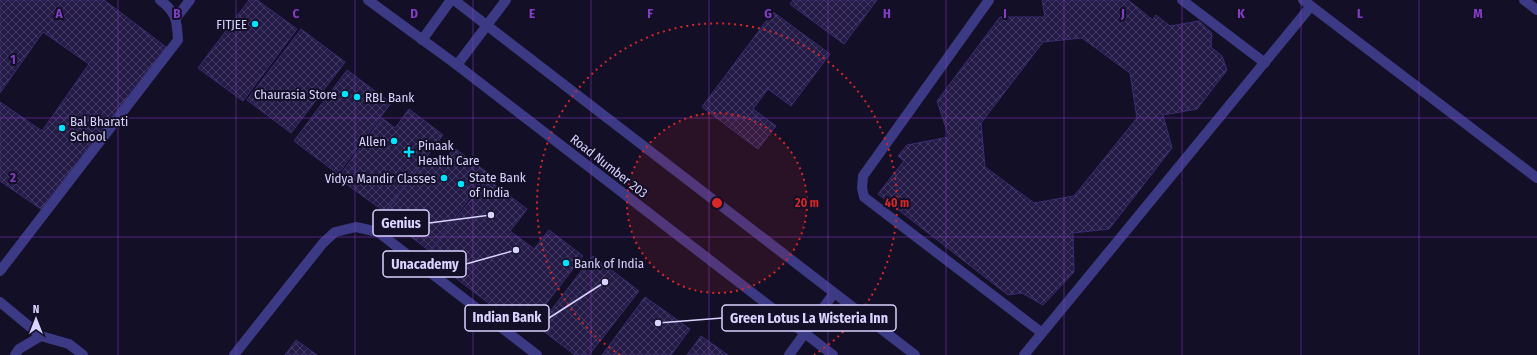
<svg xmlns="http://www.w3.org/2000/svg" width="1537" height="355" viewBox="0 0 1537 355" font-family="'Fira Sans Condensed',sans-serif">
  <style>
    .building { fill: url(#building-cross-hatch); stroke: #3b2d73; fill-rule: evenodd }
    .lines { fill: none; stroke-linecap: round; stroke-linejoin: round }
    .service { stroke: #3d3a85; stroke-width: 10 }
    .minor { stroke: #3d3a85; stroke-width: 10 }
    .grid { fill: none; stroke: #843dc5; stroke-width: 1; stroke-opacity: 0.55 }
    .ring { fill: none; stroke: #d62828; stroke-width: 2; stroke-dasharray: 2 4 }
    .poi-dot { fill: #00e5ff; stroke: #130f26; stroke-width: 1.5 }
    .labels { text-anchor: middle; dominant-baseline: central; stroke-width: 4; stroke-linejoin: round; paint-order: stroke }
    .poi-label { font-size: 13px; fill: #d9d4ff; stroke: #130f26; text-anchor: start }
    .street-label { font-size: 13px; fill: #d9d4ff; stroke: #130f26 }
    .grid-label { font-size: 13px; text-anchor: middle; font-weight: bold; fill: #843dc5; stroke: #130f26; stroke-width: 4; stroke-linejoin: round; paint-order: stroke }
    .centre { fill: #d62828; stroke: #130f26; stroke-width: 2 }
    .ring-label { font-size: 12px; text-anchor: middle; font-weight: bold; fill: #d62828; stroke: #130f26; stroke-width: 4; stroke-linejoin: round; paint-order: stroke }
    .leader { fill: none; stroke: #d9d4ff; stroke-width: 1.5 }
    .callout-dot { fill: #d9d4ff; stroke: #130f26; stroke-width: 1.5 }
    .callout { fill: #130f26; stroke: #d9d4ff; stroke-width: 1.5 }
    .callout-label { font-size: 14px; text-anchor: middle; font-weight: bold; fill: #d9d4ff }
  </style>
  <defs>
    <pattern id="building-cross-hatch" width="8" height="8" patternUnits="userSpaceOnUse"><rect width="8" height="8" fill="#241b47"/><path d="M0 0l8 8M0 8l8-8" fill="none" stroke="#433b63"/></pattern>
  </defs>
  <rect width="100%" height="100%" fill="#130f26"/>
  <g class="building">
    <path d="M 0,0 L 104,0 L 166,47 L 41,209 L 0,181 L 0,102 L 42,131 L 89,64 L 43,32 L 0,93 Z"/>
    <path d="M 249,0 L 257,0 L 297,29 L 243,101 L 198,68 Z"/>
    <path d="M 793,0 L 877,0 L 844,44 L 790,4 Z"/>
    <path d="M 1042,0 L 1128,0 L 1153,20 L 1156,15 L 1170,26 L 1199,21 L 1212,33 L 1211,47 L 1222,56 L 1227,70 L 1197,109 L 1163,115 L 1172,148 L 1109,229 L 1073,233 L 1074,272 L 1043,305 L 1022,293 L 1008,295 L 878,194 L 904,161 L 898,156 L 907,145 L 949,137 L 937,101 L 1000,17 L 1045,17 ZM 1082,38 L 1130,73 L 1137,118 L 1074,196 L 1034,203 L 985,167 L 981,123 L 1043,42 Z"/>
    <path d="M 773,12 L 830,54 L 791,106 L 768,89 L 753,109 L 776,126 L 758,149 L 702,107 Z"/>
    <path d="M 301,29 L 345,62 L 291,133 L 247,100 Z"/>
    <path d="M 347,70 L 391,103 L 338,174 L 294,141 Z"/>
    <path d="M 409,109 L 443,135 L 385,212 L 338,178 L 382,118 L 395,128 Z"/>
    <path d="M 454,148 L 488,173 L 430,251 L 383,216 L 427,157 L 440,166 Z"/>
    <path d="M 487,179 L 527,209 L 510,231 L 534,249 L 549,230 L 583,256 L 525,331 L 427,256 Z"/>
    <path d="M 593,256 L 639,291 L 589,355 L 575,355 L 538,327 Z"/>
    <path d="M 645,297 L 690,329 L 671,355 L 602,355 Z"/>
    <path d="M 701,336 L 728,355 L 687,355 Z"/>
    <path d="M 296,340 L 317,355 L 285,355 Z"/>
  </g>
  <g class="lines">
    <g class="service">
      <path d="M 989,0 L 863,176 L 862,188 L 864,197 L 1042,333"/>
      <path d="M 1182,0 L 1265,63"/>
      <path d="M 1524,0 L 1537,10"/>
      <path d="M 176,18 L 190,0"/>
      <path d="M 0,271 L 178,40 C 177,20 176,12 160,0"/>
      <path d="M 0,302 L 41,336"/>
      <path d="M 1024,355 L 1311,6"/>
    </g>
    <g class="minor">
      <path d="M 368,0 L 457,65 L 833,355"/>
      <path d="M 454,0 L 915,355"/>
      <path d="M 1303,0 L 1537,178"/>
      <path d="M 422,40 L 451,0"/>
      <path d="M 457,65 L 506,0"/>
      <path d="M 15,355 L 19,349 L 41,336 L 69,344 L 83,355"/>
      <path d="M 234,355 L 323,243 L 335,232 L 356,227 L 378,232 L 537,355"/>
      <path d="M 789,355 L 834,293"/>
    </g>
  </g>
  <path class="grid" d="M 118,0 L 118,355M 236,0 L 236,355M 355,0 L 355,355M 473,0 L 473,355M 591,0 L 591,355M 709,0 L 709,355M 828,0 L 828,355M 946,0 L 946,355M 1064,0 L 1064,355M 1182,0 L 1182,355M 1301,0 L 1301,355M 1419,0 L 1419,355M 0,118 L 1537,118M 0,237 L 1537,237"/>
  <circle cx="717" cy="203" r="90" fill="#d62828" fill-opacity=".12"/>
  <g class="ring">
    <circle cx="717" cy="203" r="90"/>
    <path d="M620 355A180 180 0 1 1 814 355"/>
  </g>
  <g class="poi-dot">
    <circle cx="255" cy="24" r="4"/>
    <circle cx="345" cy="94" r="4"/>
    <circle cx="357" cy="97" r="4"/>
    <circle cx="62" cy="128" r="4"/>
    <circle cx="394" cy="141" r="4"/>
    <path d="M407 146h4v4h4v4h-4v4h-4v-4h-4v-4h4z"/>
    <circle cx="444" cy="178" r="4"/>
    <circle cx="461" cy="184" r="4"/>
    <circle cx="566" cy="263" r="4"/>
  </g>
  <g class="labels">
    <g class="poi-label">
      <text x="247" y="24" text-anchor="end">FITJEE</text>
      <text x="337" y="94" text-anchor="end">Chaurasia Store</text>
      <text x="365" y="97">RBL Bank</text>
      <text x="70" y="121">Bal Bharati<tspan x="70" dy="15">School</tspan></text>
      <text x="386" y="141" text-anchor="end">Allen</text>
      <text x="418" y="145">Pinaak<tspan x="418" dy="15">Health Care</tspan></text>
      <text x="469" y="177">State Bank<tspan x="469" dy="15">of India</tspan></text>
      <text x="436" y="178" text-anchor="end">Vidya Mandir Classes</text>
      <text x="574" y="263">Bank of India</text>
    </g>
    <g class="street-label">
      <text transform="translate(609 166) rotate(38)">Road Number 203</text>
    </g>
  </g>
  <g class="grid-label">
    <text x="59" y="18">A</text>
    <text x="177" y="18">B</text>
    <text x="296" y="18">C</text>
    <text x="414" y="18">D</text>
    <text x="532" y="18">E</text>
    <text x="650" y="18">F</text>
    <text x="768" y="18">G</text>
    <text x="887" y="18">H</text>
    <text x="1005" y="18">I</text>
    <text x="1123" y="18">J</text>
    <text x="1241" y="18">K</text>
    <text x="1360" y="18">L</text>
    <text x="1478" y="18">M</text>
    <text x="13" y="64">1</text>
    <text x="13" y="182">2</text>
  </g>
  <circle cx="717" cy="203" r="6" class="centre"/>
  <g class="ring-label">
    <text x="807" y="207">20 m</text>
    <text x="897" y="207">40 m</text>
  </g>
  <path class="leader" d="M491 215L429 223M516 250L466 264M605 282L549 318M658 323L722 318"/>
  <g class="callout-dot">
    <circle cx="491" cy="215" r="4"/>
    <circle cx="516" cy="250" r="4"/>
    <circle cx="605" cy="282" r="4"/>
    <circle cx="658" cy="323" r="4"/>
  </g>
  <g class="callout">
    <rect x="373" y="210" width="56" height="26" rx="4"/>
    <rect x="383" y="251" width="83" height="26" rx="4"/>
    <rect x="465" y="305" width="84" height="26" rx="4"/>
    <rect x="722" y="305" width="174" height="26" rx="4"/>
  </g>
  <g class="callout-label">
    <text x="401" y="228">Genius</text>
    <text x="425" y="269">Unacademy</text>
    <text x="507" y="322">Indian Bank</text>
    <text x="809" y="323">Green Lotus La Wisteria Inn</text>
  </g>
  <g transform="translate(36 319)" stroke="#130f26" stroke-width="3" paint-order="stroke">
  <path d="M0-3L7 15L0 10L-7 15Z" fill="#d9d4ff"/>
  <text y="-6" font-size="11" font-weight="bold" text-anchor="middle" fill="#d9d4ff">N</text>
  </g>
</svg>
